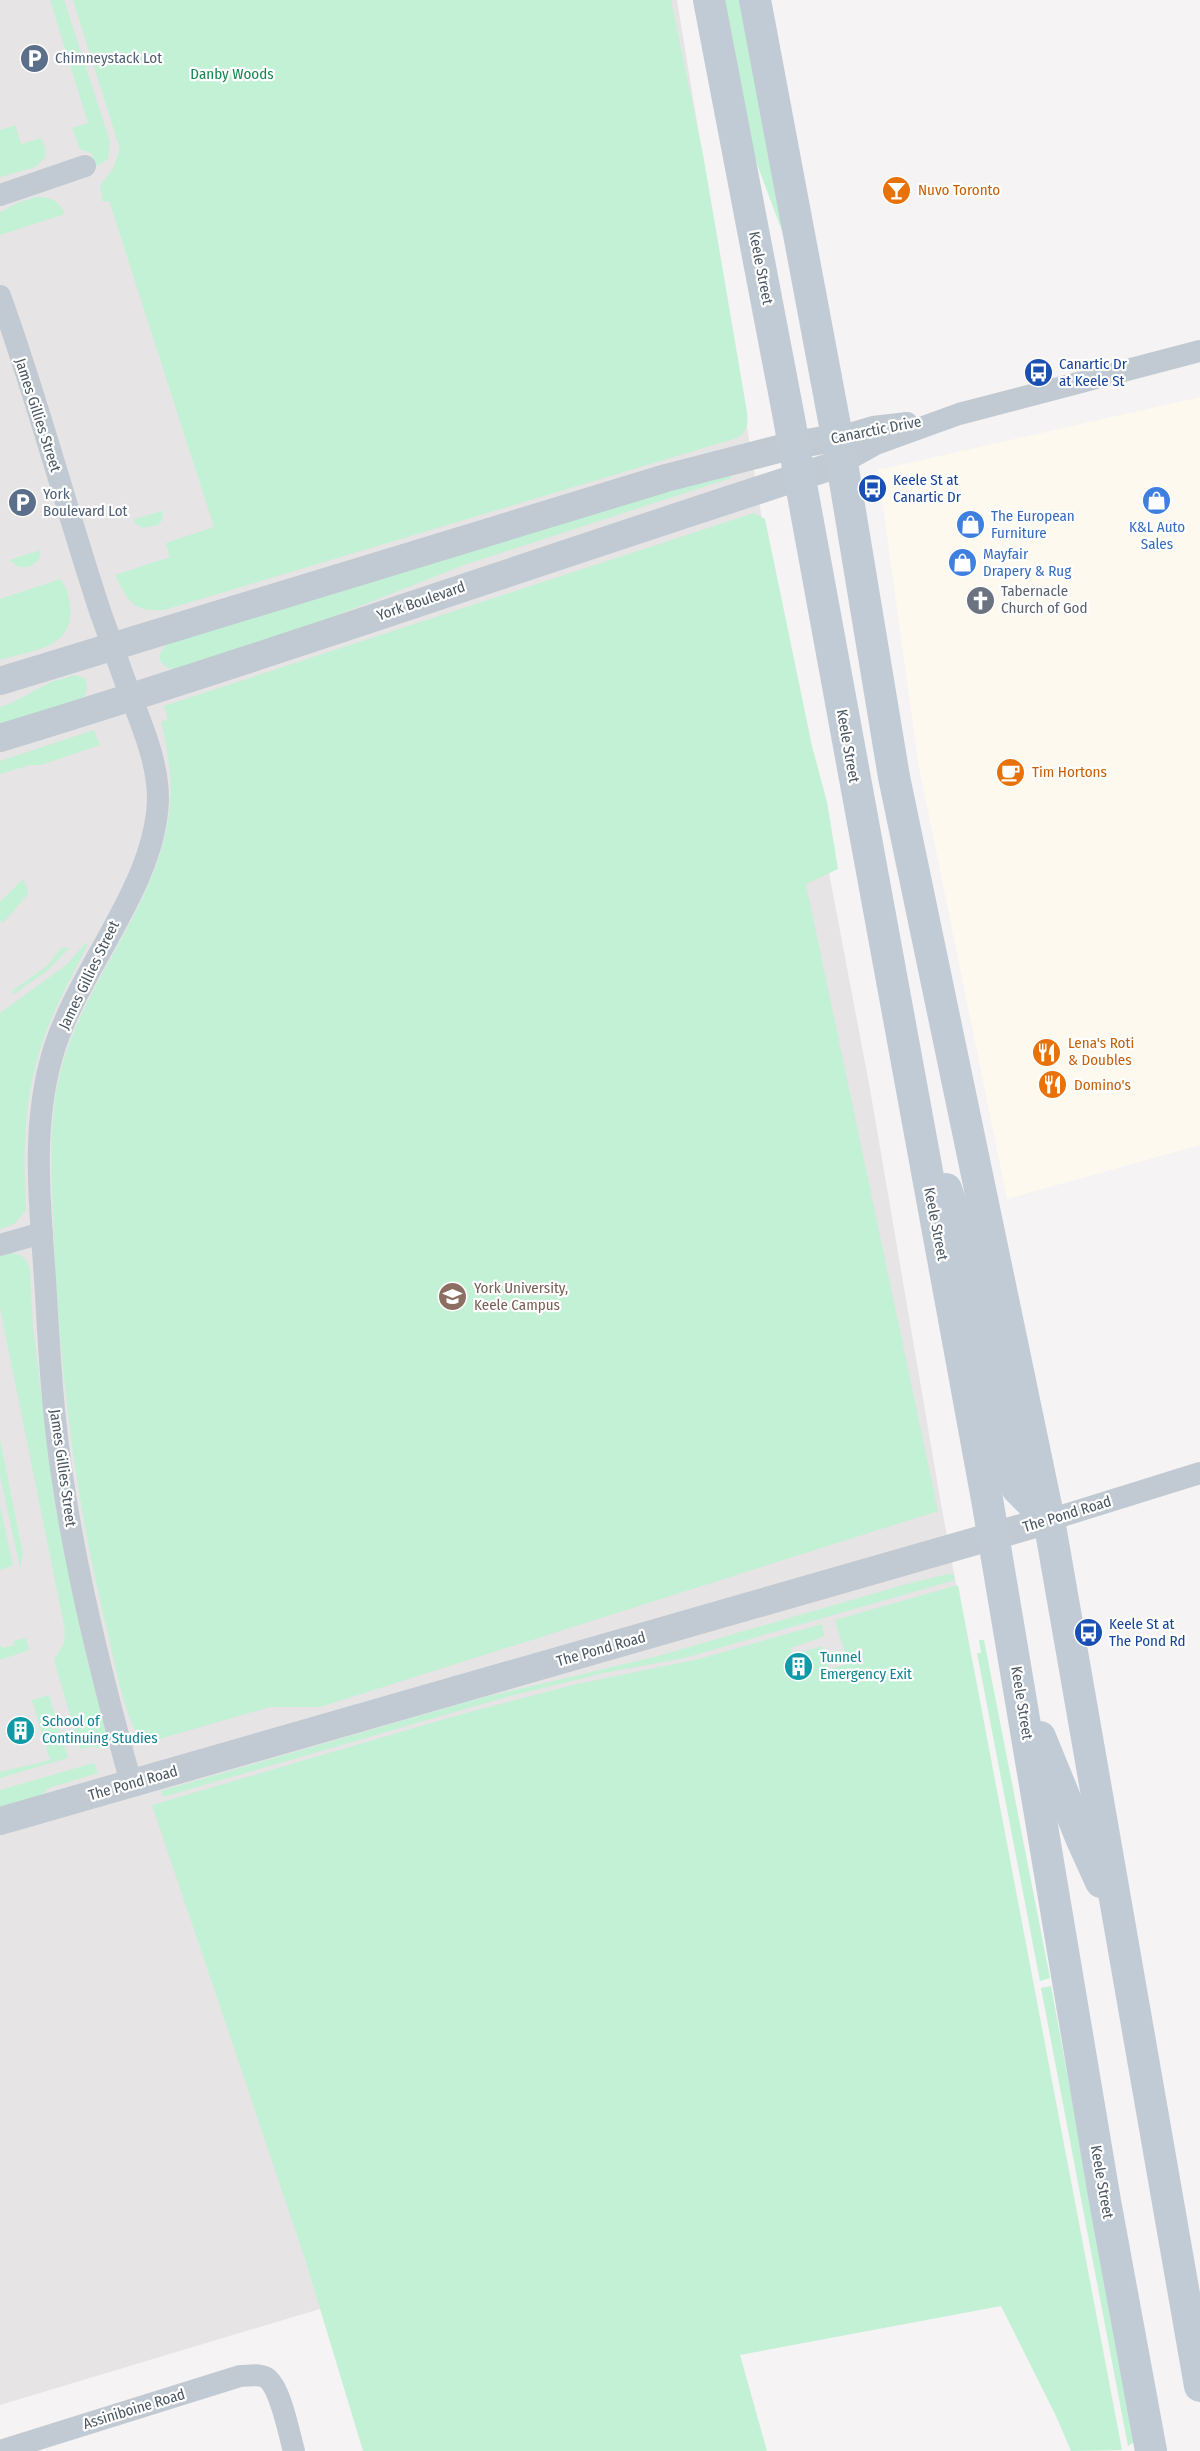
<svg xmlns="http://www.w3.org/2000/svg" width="1200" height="2451" viewBox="0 0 1200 2451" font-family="'Fira Sans Condensed',sans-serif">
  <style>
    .commercial { fill: #fdf9ef }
    .education { fill: #e6e4e5 }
    .green { fill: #c3f1d5 }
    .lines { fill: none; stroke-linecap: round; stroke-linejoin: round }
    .minor { stroke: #c1cad2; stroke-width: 22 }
    .tertiary { stroke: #c1cad2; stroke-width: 28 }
    .secondary { stroke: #c1cbd6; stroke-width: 32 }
    .labels { text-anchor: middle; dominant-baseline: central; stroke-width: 4.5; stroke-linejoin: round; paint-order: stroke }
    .service-label { font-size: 15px; fill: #4e5e75; stroke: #fff; text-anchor: start }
    .park-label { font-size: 15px; fill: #17864f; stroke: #fff }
    .food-label { font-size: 15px; fill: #c56008; stroke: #fff; text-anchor: start }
    .street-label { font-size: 15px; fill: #4a5661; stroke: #fff }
    .transit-label { font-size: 15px; fill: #164399; stroke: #fff; text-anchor: start }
    .shop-label { font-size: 15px; fill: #366cbe; stroke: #fff; text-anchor: start }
    .worship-label { font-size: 15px; fill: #5b616d; stroke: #fff; text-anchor: start }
    .education-label { font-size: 15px; fill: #785e54; stroke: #fff; text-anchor: start }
    .culture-label { font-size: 15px; fill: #0d838f; stroke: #fff; text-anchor: start }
  </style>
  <rect width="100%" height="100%" fill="#f5f3f3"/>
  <path class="commercial" d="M 1200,397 L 1200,1145 L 1007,1199 L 918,762 L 878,470 Z"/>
  <path class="education" d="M 0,0 L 677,0 L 763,525 L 870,1089 L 941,1504 L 1057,2121 L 566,2235 L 0,2405 Z"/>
  <g class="green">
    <path d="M 50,0 L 64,0 L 110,142 L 108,159 L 95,167 L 92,154 L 80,149 L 72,128 L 88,123 Z"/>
    <path d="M 73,0 L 671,0 L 703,154 L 747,412 C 748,425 748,430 737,438 L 164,610 C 132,612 128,601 115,575 L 170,557 L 166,543 L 214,527 L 113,213 L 109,201 L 103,202 L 100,186 L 113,169 L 120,149 Z"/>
    <path d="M 720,0 L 744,0 L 786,230 L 782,231 L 748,140 Z"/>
    <path d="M 15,125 L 21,144 L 41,138 L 45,147 L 45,158 L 35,167 L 0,177 L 0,130 Z"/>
    <path d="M 35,197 C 51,197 58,200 65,214 L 0,235 L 0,213 L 13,205 Z"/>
    <path d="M 729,473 L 731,478 L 464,565 L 322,621 L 177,669 C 158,669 154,653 169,643 Z"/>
    <path d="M 163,511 L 162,520 L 158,525 L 142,528 L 135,523 L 134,519 Z"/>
    <path d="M 754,513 L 765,519 L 812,746 L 827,802 L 838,869 L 806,884 L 938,1511 L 320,1707 L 270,1707 L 142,1744 C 124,1713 117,1673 109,1638 C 76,1507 60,1374 54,1239 C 52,1180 46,1117 64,1059 C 89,979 150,911 167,827 C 174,792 170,757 161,722 L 168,719 L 164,706 Z"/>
    <path d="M 41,550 L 39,560 L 29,567 L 19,567 L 9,560 Z"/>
    <path d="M 60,579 C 67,587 68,595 70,605 C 75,649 32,650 0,660 L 0,599 Z"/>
    <path d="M 75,675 L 84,678 C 88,686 88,692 82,699 L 0,726 L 0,707 L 10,704 L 51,682 Z"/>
    <path d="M 94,730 L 100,745 L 41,765 L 30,765 L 0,774 L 0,761 Z"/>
    <path d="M 23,879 L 28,890 L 27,895 L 3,923 L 0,920 L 0,902 Z"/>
    <path d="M 86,943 L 88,944 C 67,985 44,1026 34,1072 C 23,1116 24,1164 26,1210 L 14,1224 L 0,1229 L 0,1013 L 65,966 Z"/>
    <path d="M 62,947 L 69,948 L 48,970 L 14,994 L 12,991 L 48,965 Z"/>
    <path d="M 11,1253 L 20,1255 L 26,1260 L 30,1269 L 33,1327 L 54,1499 L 87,1660 L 110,1745 L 96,1748 L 95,1746 L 80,1749 L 54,1660 L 64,1644 L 65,1630 L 0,1308 L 0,1256 Z"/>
    <path d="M 0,1439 L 23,1554 L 20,1568 L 0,1476 Z"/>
    <path d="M 0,1506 L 13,1565 L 1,1570 L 0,1567 Z"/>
    <path d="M 948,1574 L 954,1575 L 955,1580 L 684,1658 L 604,1673 L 510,1696 L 163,1797 L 161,1791 L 477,1699 L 658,1656 L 907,1584 Z"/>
    <path d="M 958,1585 L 1122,2450 L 1071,2451 L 1056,2416 L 1001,2306 L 740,2355 L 767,2451 L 363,2451 L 305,2259 L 152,1805 L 455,1716 L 577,1684 L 699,1659 L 822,1624 L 824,1634 L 822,1637 L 791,1648 L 793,1654 L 790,1656 L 796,1674 L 804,1681 L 806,1669 L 802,1652 L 822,1646 L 829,1669 L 848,1664 L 835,1620 Z"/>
    <path d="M 26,1638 L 29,1650 L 0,1660 L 0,1645 L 3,1648 L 14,1645 L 14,1641 Z"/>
    <path d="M 979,1640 L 984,1640 L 1050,1978 L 1040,1981 L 977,1653 L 981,1653 Z"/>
    <path d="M 49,1695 L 68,1758 L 0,1778 L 0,1772 L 50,1760 L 32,1700 Z"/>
    <path d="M 94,1763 L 98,1773 L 49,1788 L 35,1801 L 0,1811 L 0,1790 Z"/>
    <path d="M 1051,1986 L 1135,2441 L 1128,2446 L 1041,1988 Z"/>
  </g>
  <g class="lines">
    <g class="minor">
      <path d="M 0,195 L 85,166"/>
      <path d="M 0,296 C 38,400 66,509 101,614 C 111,641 120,668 130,694 C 143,728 158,763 158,799 C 156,887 76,971 52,1056 C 31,1129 40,1205 45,1279 C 48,1326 50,1372 55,1419 C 67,1538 99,1667 131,1783"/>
      <path d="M 836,438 L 873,427 L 907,423"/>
      <path d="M 842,463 L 876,444 L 959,414 L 1200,351"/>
      <path d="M 0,1245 L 42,1233"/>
      <path d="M 1049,1520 L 1200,1473"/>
      <path d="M 0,2451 L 240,2376 C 249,2376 261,2373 268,2379 C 281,2390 289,2434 294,2451"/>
    </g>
    <g class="tertiary">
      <path d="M 0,681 L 666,478 L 794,445 L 836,438"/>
      <path d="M 0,738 C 282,652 561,553 842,463"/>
      <path d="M 0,1821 L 1049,1520"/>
    </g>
    <g class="secondary">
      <path d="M 709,0 L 788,413 L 987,1499 L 1105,2201 L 1151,2451"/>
      <path d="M 755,0 L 842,463 L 894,777 L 1049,1520 L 1200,2386"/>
      <path d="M 946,1189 L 962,1235 L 983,1308 L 1017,1488 L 1049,1520"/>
      <path d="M 1040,1737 L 1082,1840 L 1101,1882"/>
    </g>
  </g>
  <defs>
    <symbol id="parking-disc" viewBox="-11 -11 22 22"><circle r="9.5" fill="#5c6f8a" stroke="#fff"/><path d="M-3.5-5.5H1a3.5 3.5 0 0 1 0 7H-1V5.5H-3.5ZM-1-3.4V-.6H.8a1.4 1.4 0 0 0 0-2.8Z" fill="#fff"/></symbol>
    <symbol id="bar-disc" viewBox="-11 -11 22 22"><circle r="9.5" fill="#e8710a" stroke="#fff"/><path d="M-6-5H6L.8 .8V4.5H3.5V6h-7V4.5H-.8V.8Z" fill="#fff"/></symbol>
    <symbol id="bus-disc" viewBox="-11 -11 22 22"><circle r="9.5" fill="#1a4fb4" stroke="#fff"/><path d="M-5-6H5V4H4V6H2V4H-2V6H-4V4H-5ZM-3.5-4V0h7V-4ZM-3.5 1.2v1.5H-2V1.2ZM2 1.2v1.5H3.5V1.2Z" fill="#fff"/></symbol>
    <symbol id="shop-disc" viewBox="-11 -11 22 22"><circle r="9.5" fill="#3f7fe0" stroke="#fff"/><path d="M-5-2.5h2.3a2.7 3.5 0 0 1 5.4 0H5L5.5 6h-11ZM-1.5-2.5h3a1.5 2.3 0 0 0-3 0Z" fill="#fff"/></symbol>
    <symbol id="church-disc" viewBox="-11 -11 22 22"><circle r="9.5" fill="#6b7280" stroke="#fff"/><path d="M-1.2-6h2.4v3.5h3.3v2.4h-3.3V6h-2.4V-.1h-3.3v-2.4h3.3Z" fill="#fff"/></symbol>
    <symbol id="cafe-disc" viewBox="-11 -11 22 22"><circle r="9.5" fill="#e8710a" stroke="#fff"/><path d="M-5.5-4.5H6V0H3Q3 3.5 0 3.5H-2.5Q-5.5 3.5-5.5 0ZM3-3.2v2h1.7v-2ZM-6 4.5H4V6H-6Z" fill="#fff"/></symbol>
    <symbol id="restaurant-disc" viewBox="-11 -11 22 22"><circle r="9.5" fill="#e8710a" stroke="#fff"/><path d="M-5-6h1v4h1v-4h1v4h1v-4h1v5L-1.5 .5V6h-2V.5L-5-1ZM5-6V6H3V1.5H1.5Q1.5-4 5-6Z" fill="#fff"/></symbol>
    <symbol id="university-disc" viewBox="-11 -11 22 22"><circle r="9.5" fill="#8d6e63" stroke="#fff"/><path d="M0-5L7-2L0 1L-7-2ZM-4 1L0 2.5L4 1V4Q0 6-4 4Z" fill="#fff"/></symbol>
    <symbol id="building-disc" viewBox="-11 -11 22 22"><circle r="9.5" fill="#0f9aa8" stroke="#fff"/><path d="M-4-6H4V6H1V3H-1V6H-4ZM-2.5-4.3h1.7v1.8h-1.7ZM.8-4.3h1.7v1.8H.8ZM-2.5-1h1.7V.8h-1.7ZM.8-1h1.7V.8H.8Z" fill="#fff"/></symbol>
  </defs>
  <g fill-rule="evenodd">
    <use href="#parking-disc" x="18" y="42" width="33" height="33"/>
    <use href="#bar-disc" x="880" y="174" width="33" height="33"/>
    <use href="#bus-disc" x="1022" y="356" width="33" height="33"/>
    <use href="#bus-disc" x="856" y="472" width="33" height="33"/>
    <use href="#shop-disc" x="1140" y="484" width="33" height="33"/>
    <use href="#parking-disc" x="6" y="486" width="33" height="33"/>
    <use href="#shop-disc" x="954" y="508" width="33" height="33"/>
    <use href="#shop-disc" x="946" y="546" width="33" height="33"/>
    <use href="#church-disc" x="964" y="584" width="33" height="33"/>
    <use href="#cafe-disc" x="994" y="756" width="33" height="33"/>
    <use href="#restaurant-disc" x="1030" y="1036" width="33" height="33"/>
    <use href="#restaurant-disc" x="1036" y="1068" width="33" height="33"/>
    <use href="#university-disc" x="436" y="1280" width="33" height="33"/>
    <use href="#bus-disc" x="1072" y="1616" width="33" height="33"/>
    <use href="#building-disc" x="782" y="1650" width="33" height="33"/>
    <use href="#building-disc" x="4" y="1714" width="33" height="33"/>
  </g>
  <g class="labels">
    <g class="service-label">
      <text x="55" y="58">Chimneystack Lot</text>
      <text x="43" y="494">York<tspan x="43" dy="17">Boulevard Lot</tspan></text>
    </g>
    <g class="park-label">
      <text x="232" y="74">Danby Woods</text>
    </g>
    <g class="food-label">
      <text x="918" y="190">Nuvo Toronto</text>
      <text x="1032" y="772">Tim Hortons</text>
      <text x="1068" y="1043">Lena's Roti<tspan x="1068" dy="17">&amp; Doubles</tspan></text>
      <text x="1074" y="1085">Domino's</text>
    </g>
    <g class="street-label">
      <text transform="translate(761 268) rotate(79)">Keele Street</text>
      <text transform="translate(38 415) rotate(72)">James Gillies Street</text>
      <text transform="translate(876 430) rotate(-11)">Canarctic Drive</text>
      <text transform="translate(421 601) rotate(-19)">York Boulevard</text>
      <text transform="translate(848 746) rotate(80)">Keele Street</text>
      <text transform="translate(89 975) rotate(-64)">James Gillies Street</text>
      <text transform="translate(936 1224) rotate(79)">Keele Street</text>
      <text transform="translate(63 1468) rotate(82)">James Gillies Street</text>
      <text transform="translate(1067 1514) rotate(-17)">The Pond Road</text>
      <text transform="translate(601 1649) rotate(-16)">The Pond Road</text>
      <text transform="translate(1022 1703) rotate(81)">Keele Street</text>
      <text transform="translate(133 1783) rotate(-16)">The Pond Road</text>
      <text transform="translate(1102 2182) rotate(80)">Keele Street</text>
      <text transform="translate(134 2409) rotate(-17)">Assiniboine Road</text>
    </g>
    <g class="transit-label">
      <text x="1059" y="364">Canartic Dr<tspan x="1059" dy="17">at Keele St</tspan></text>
      <text x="893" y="480">Keele St at<tspan x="893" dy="17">Canartic Dr</tspan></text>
      <text x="1109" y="1624">Keele St at<tspan x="1109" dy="17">The Pond Rd</tspan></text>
    </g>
    <g class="shop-label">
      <text x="991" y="516">The European<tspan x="991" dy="17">Furniture</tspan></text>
      <text x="1157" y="527" text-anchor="middle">K&amp;L Auto<tspan x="1157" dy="17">Sales</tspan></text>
      <text x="983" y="554">Mayfair<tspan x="983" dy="17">Drapery &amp; Rug</tspan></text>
    </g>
    <g class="worship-label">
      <text x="1001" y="591">Tabernacle<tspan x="1001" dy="17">Church of God</tspan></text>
    </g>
    <g class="education-label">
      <text x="474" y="1288">York University,<tspan x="474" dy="17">Keele Campus</tspan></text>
    </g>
    <g class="culture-label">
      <text x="820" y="1657">Tunnel<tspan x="820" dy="17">Emergency Exit</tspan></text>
      <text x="42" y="1721">School of<tspan x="42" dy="17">Continuing Studies</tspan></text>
    </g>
  </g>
</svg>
